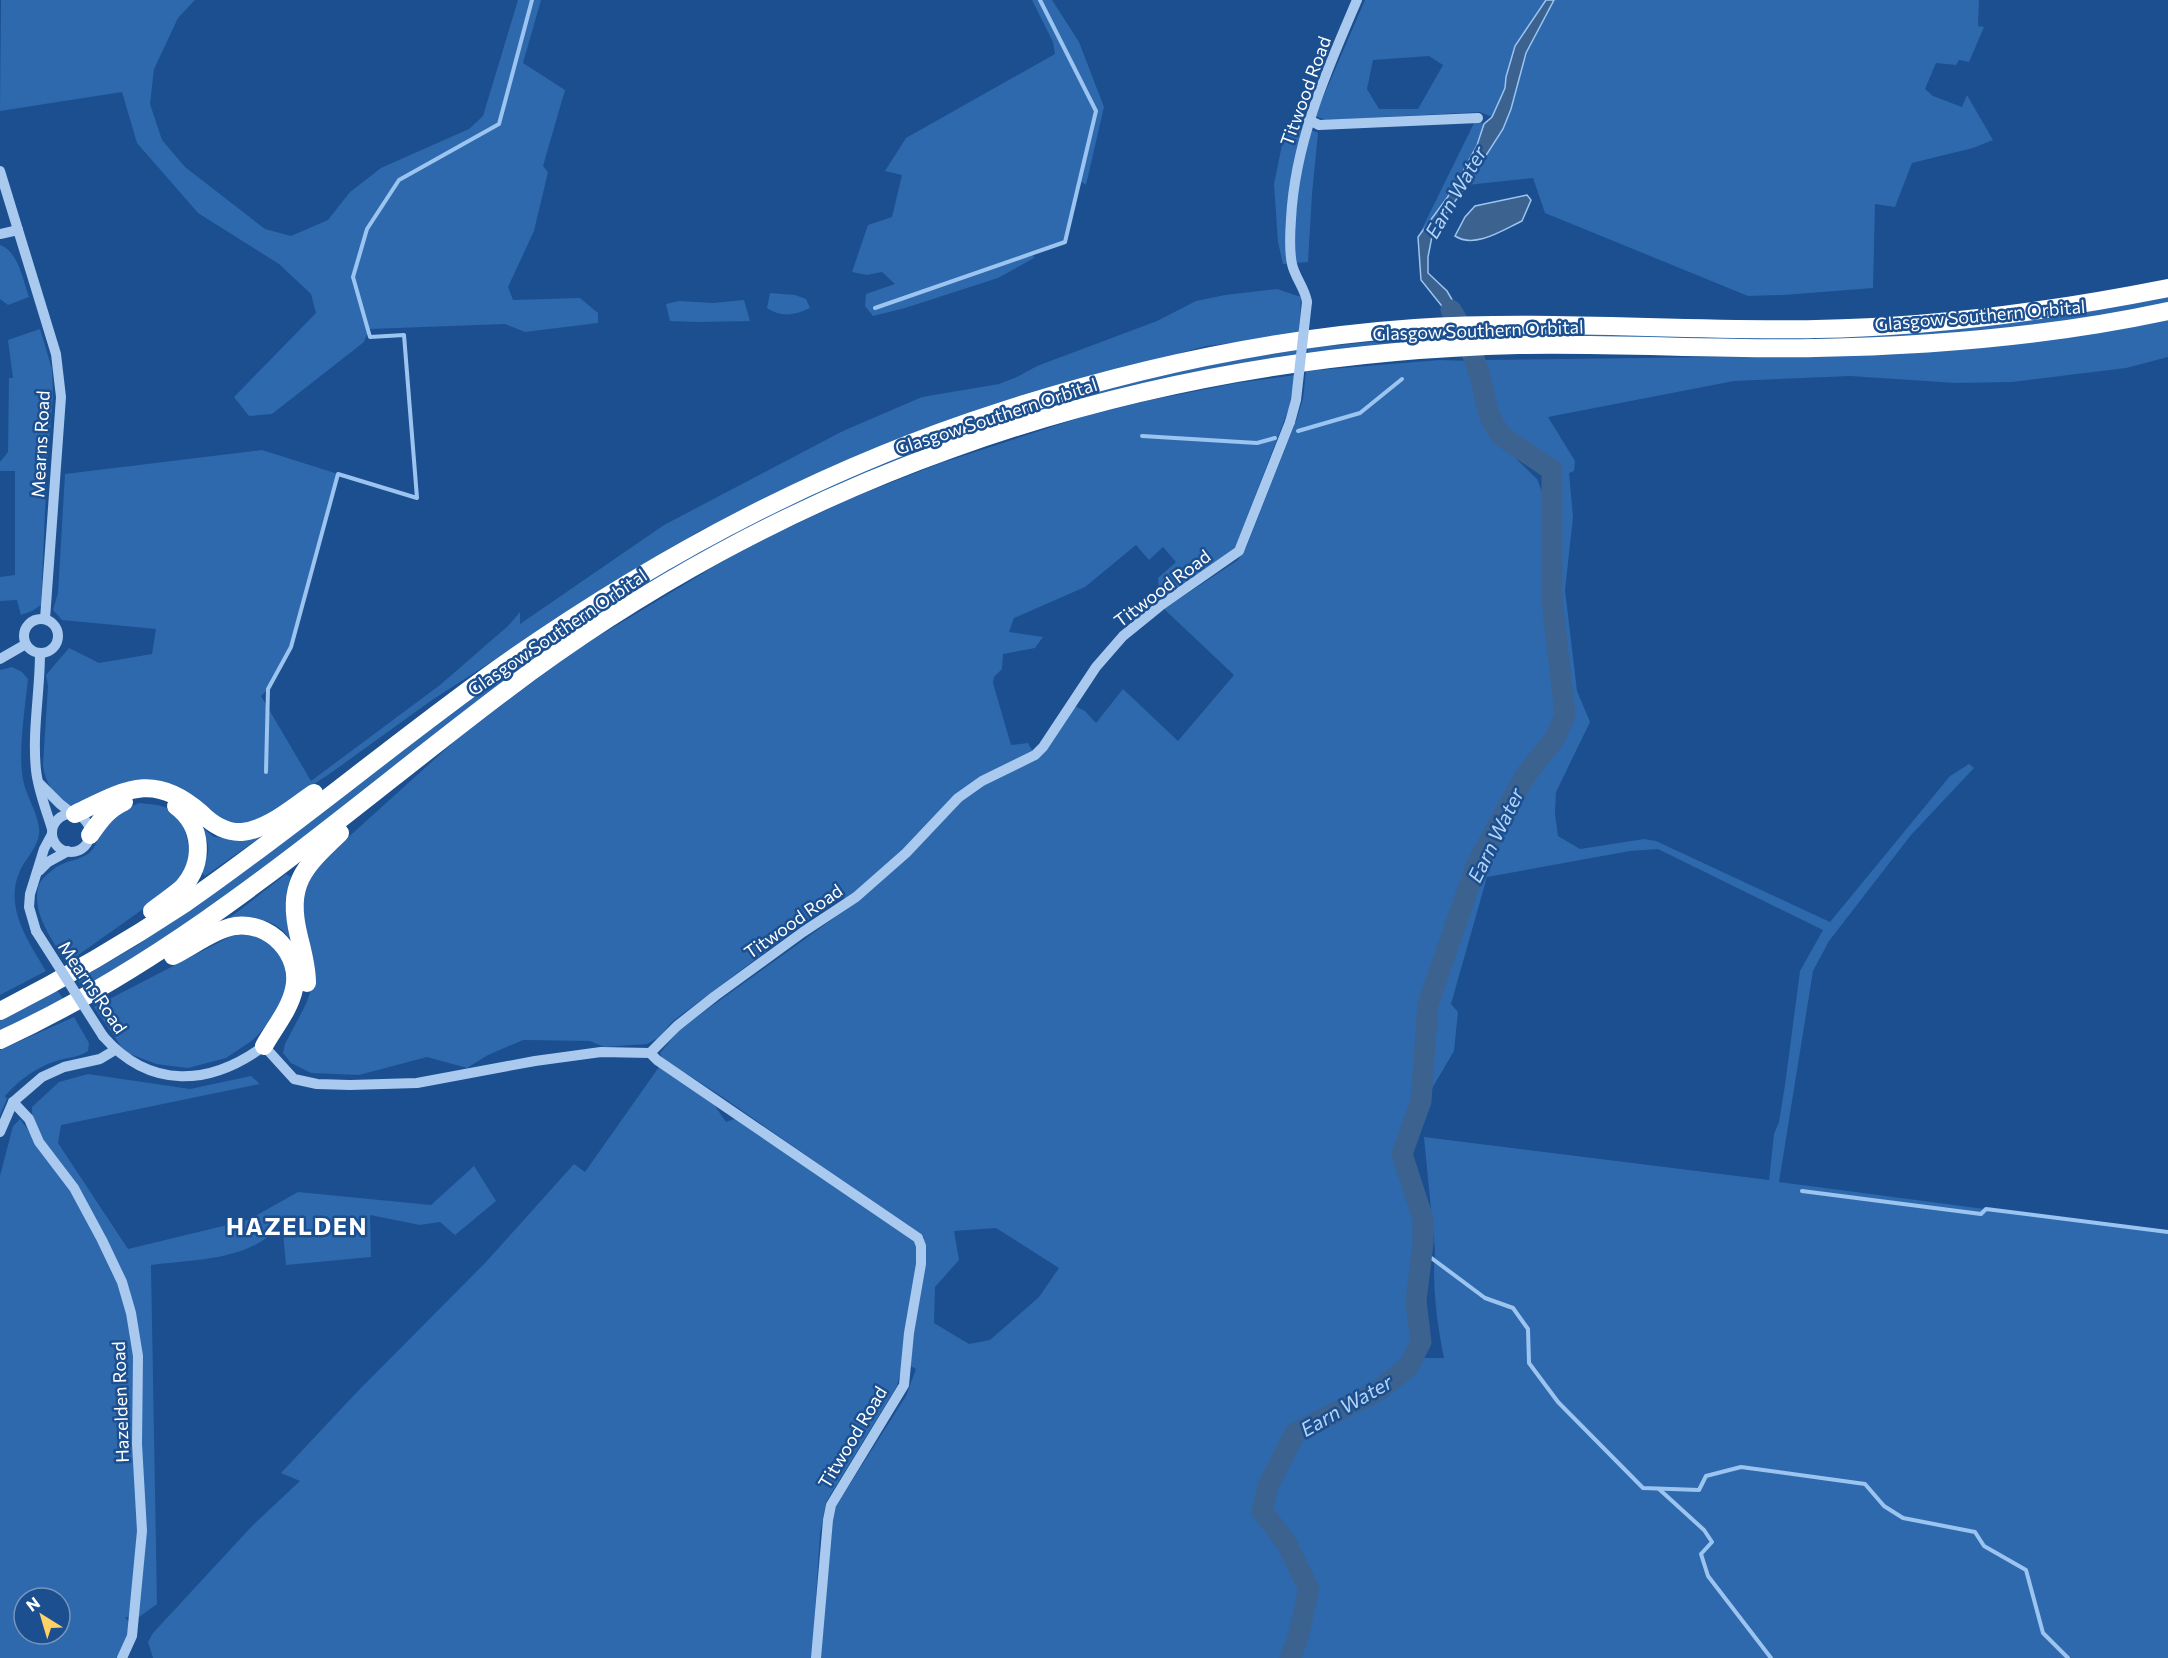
<svg xmlns="http://www.w3.org/2000/svg" width="2168" height="1658" viewBox="0 0 2168 1658" font-family="Commissioner,sans-serif">
  <style>
    .green { fill: #2e69ad; fill-rule: evenodd }
    .water { fill: #3c6290; stroke: #9cc4f0; stroke-width: 1.5 }
    .lines { fill: none; stroke-linecap: round; stroke-linejoin: round }
    .stream { stroke: #9cc4f0; stroke-width: 4 }
    .river { stroke: #3c6290; stroke-width: 21 }
    .minor { stroke: #a9c9ee; stroke-width: 10 }
    .highway { stroke: #fff; stroke-width: 18 }
    .minor-bridge { stroke: #a9c9ee; stroke-width: 10 }
    .labels { text-anchor: middle; dominant-baseline: central; stroke-width: 5; stroke-linejoin: round; paint-order: stroke }
    .street-label { font-size: 18px; fill: #fff; stroke: #1b4f8f }
    .water-label { font-size: 20px; font-style: italic; fill: #b5d3f5; stroke: #1b4f8f }
    .district-label { font-size: 24px; font-weight: bold; letter-spacing: 1.5px; fill: #fff; stroke: #1b4f8f }
  </style>
  <rect width="100%" height="100%" fill="#1b4f8f"/>
  <g class="green">
    <path d="M 1,0 L 195,0 L 178,18 L 154,69 L 150,104 L 162,140 L 185,167 L 265,229 L 291,236 L 328,220 L 350,192 L 381,168 L 469,129 L 483,116 L 518,0 L 541,0 L 523,63 L 565,90 L 543,166 L 548,172 L 534,231 L 508,287 L 513,300 L 580,298 L 598,313 L 598,323 L 525,332 L 505,324 L 369,329 L 364,342 L 272,414 L 249,416 L 234,397 L 316,313 L 311,294 L 279,264 L 198,213 L 137,143 L 122,92 L 0,111 Z"/>
    <path d="M 1032,0 L 1052,0 L 1079,42 L 1104,107 L 1086,185 L 1079,180 L 1065,242 L 1032,253 L 1034,258 L 998,278 L 905,308 L 873,316 L 865,306 L 866,294 L 895,284 L 882,272 L 867,275 L 852,272 L 868,225 L 892,217 L 902,175 L 885,171 L 906,138 L 1055,54 L 1053,42 Z"/>
    <path d="M 1365,0 L 1546,0 L 1515,46 L 1506,77 L 1505,88 L 1492,117 L 1480,112 L 1326,120 L 1315,116 ZM 1429,56 L 1443,65 L 1418,109 L 1379,109 L 1367,89 L 1373,60 Z"/>
    <path d="M 1554,0 L 1979,0 L 1978,26 L 1984,27 L 1969,62 L 1959,60 L 1956,65 L 1936,63 L 1925,89 L 1933,96 L 1962,107 L 1967,95 L 1993,140 L 1973,148 L 1912,163 L 1895,207 L 1875,204 L 1873,288 L 1784,295 L 1748,296 L 1545,213 L 1533,178 L 1467,185 L 1503,129 L 1511,109 L 1526,53 Z"/>
    <path d="M 1475,121 L 1484,124 C 1469,166 1446,203 1418,237 Z"/>
    <path d="M 1301,125 L 1318,133 L 1312,194 L 1308,262 L 1283,264 L 1278,242 L 1274,184 L 1285,130 Z"/>
    <path d="M 0,245 C 18,251 23,280 29,297 L 8,305 L 0,299 Z"/>
    <path d="M 1277,289 L 1301,297 L 1299,335 L 1206,346 L 1140,364 L 764,501 L 700,531 L 638,567 L 432,700 L 328,775 L 256,821 L 245,824 L 229,824 L 175,788 L 75,807 C 56,801 45,783 43,765 L 48,686 L 46,675 L 69,648 L 99,663 L 152,654 L 156,629 L 62,620 L 53,610 L 58,593 L 65,474 L 262,450 L 338,474 L 291,647 L 268,689 L 261,696 L 311,781 L 440,685 L 508,626 L 520,612 L 520,624 L 664,525 L 843,431 L 922,397 L 999,384 L 1017,377 L 1037,366 L 1157,321 L 1196,301 L 1225,295 Z"/>
    <path d="M 770,293 L 795,295 L 806,299 L 810,308 C 795,315 782,318 767,308 Z"/>
    <path d="M 2168,294 L 2168,304 C 2110,314 2052,326 1993,331 C 1826,343 1659,339 1493,339 L 1492,334 L 1763,335 Z"/>
    <path d="M 744,300 L 750,321 L 698,322 L 670,321 L 666,304 L 679,301 L 713,303 Z"/>
    <path d="M 2168,319 L 2168,357 L 2126,368 L 2012,382 L 1956,383 L 1850,376 L 1734,381 L 1548,417 L 1575,461 L 1574,471 L 1569,473 L 1573,517 L 1565,590 L 1577,691 L 1590,722 L 1556,792 L 1555,814 L 1558,836 L 1580,849 L 1644,839 L 1656,841 L 1830,922 L 1950,776 L 1969,764 L 1974,768 L 1911,835 L 1829,941 L 1813,971 L 1779,1182 L 2168,1233 L 2168,1658 L 820,1658 L 834,1509 L 906,1396 L 916,1369 L 903,1362 L 897,1386 L 826,1502 L 820,1534 L 812,1658 L 153,1658 L 148,1642 L 153,1633 L 253,1525 L 300,1481 L 281,1473 L 357,1392 L 486,1262 L 574,1164 L 585,1172 L 659,1067 L 713,1103 L 726,1122 L 737,1118 L 917,1240 L 925,1238 L 721,1096 L 662,1058 L 660,1053 L 680,1029 L 848,908 L 843,894 L 673,1021 L 658,1038 L 647,1044 L 604,1047 L 590,1041 L 523,1040 L 488,1055 L 467,1068 L 427,1057 L 359,1075 L 311,1073 L 291,1063 L 283,1053 L 285,1044 L 306,1004 L 312,987 L 299,908 L 312,870 L 458,738 L 574,651 L 725,560 L 779,532 L 854,497 L 941,463 L 1082,417 L 1146,401 L 1237,383 L 1295,375 L 1289,408 L 1235,548 L 1160,601 L 1158,578 L 1176,562 L 1163,547 L 1149,560 L 1136,545 L 1085,587 L 1014,618 L 1009,632 L 1043,637 L 1035,648 L 1003,654 L 1002,669 L 994,677 L 993,683 L 1011,745 L 1028,743 L 1035,755 L 1071,704 L 1085,711 L 1096,723 L 1123,689 L 1178,741 L 1234,675 L 1164,609 L 1238,560 L 1246,548 L 1296,421 L 1303,399 L 1306,371 L 1440,360 L 1471,361 L 1487,422 L 1501,444 L 1537,479 L 1546,502 L 1546,632 L 1559,718 L 1553,735 L 1557,740 L 1567,719 L 1567,708 L 1555,599 L 1556,554 L 1560,528 L 1553,466 L 1501,428 L 1494,416 L 1481,360 L 1891,355 L 1988,347 ZM 1658,849 L 1823,930 L 1800,971 L 1785,1085 L 1779,1122 L 1774,1134 L 1769,1180 L 1424,1137 L 1435,1251 C 1432,1286 1437,1324 1444,1358 L 1408,1358 L 1413,1344 L 1410,1303 L 1419,1233 L 1416,1209 L 1397,1152 L 1415,1106 L 1431,1090 L 1454,1051 L 1458,1012 L 1451,1004 L 1487,877 L 1630,851 ZM 996,1228 L 1059,1268 L 1039,1297 L 990,1340 L 969,1344 L 934,1323 L 935,1287 L 959,1260 L 954,1231 Z"/>
    <path d="M 40,329 L 52,369 L 53,396 L 47,466 L 41,605 L 32,611 L 21,615 L 17,600 L 0,601 L 0,577 L 15,575 L 15,471 L 0,471 L 0,462 L 8,452 L 9,378 L 13,378 L 8,340 Z"/>
    <path d="M 1441,335 L 1441,341 L 1308,354 L 1308,348 Z"/>
    <path d="M 1297,350 L 1297,357 L 1131,387 L 741,533 L 309,835 L 209,910 L 84,990 L 78,980 L 136,946 L 209,896 L 466,701 L 592,613 L 702,549 L 834,483 L 959,433 L 1104,388 L 1240,359 Z"/>
    <path d="M 12,667 L 22,672 L 28,679 C 25,709 17,756 24,784 C 28,799 37,812 39,828 C 41,841 30,854 23,865 C 1,903 27,939 46,971 L 0,995 L 0,670 Z"/>
    <path d="M 139,803 C 148,804 158,804 167,808 C 188,819 194,856 184,876 C 182,880 177,883 174,887 L 67,963 C 54,943 32,914 38,888 C 40,879 49,873 55,868 C 66,860 79,861 89,853 C 96,847 96,842 100,834 C 107,819 124,810 139,803 Z"/>
    <path d="M 199,825 L 214,837 L 225,838 L 262,836 L 205,876 L 202,873 C 210,850 212,847 199,825 Z"/>
    <path d="M 286,874 L 291,877 C 282,902 285,914 291,940 C 272,914 248,917 220,923 L 236,913 Z"/>
    <path d="M 237,933 L 257,933 L 273,942 L 291,972 L 279,1012 L 253,1040 L 226,1058 L 188,1068 L 156,1064 L 125,1052 L 94,1007 Z"/>
    <path d="M 57,990 L 64,1000 L 0,1032 L 0,1018 Z"/>
    <path d="M 74,1017 L 89,1043 L 88,1051 C 78,1058 67,1057 56,1061 C 35,1068 19,1080 5,1096 L 7,1099 L 0,1115 L 0,1050 Z"/>
    <path d="M 88,1074 L 190,1089 L 251,1076 L 260,1084 L 61,1125 L 58,1143 L 128,1249 L 248,1220 L 298,1192 L 431,1205 L 474,1166 L 496,1201 L 455,1235 L 440,1222 L 420,1225 L 370,1215 L 371,1257 L 286,1265 L 282,1222 C 255,1261 194,1259 151,1265 L 157,1604 L 139,1617 L 125,1617 L 132,1626 L 122,1658 L 0,1658 L 0,1176 L 13,1126 L 20,1119 L 33,1137 L 32,1107 L 59,1082 ZM 24,1598 L 60,1598 L 60,1634 L 24,1634 Z"/>
  </g>
  <g class="water">
    <path d="M 1546,0 L 1554,0 L 1526,53 L 1511,109 L 1503,129 L 1467,185 L 1433,231 L 1428,257 L 1428,273 L 1447,291 L 1461,315 L 1449,315 L 1421,280 L 1418,237 L 1447,198 L 1460,177 L 1477,145 L 1484,124 L 1492,117 L 1505,88 L 1506,77 L 1515,46 Z"/>
    <path d="M 1527,195 L 1531,200 L 1522,221 C 1503,230 1475,249 1455,236 L 1465,217 L 1475,206 Z"/>
  </g>
  <g class="lines">
    <g class="stream">
      <path d="M 875,308 L 1065,242 L 1096,111 L 1040,0"/>
      <path d="M 1298,431 L 1360,413 L 1402,379"/>
      <path d="M 1142,436 L 1257,443 L 1275,438"/>
      <path d="M 266,772 L 268,689 L 291,647 L 338,474 L 417,498 L 404,335 L 370,337 L 353,277 L 367,229 L 399,180 L 499,124 L 532,0"/>
      <path d="M 1802,1191 L 1981,1214 L 1986,1209 L 2168,1232"/>
      <path d="M 1422,1251 L 1485,1298 L 1513,1308 L 1528,1329 L 1529,1363 L 1558,1402 L 1643,1488 L 1699,1490 L 1706,1476 L 1741,1467 L 1865,1484 L 1884,1506 L 1903,1518 L 1975,1532 L 1984,1546 L 2026,1570 L 2043,1633 L 2068,1658"/>
      <path d="M 1659,1489 L 1704,1530 L 1712,1542 L 1701,1554 L 1708,1576 L 1771,1658"/>
    </g>
    <path class="river" d="M 1290,1658 L 1297,1641 L 1309,1589 L 1286,1542 L 1262,1511 L 1268,1486 L 1295,1433 L 1378,1391 L 1408,1367 L 1421,1342 L 1416,1301 L 1423,1243 L 1423,1219 L 1402,1154 L 1421,1101 L 1428,1004 L 1476,866 L 1525,776 L 1555,738 L 1565,715 L 1552,600 L 1552,470 L 1503,437 C 1486,419 1486,398 1480,376 C 1473,354 1463,329 1451,310"/>
    <g class="minor">
      <path d="M 1309,120 L 1319,125 L 1478,118"/>
      <path d="M 0,171 L 56,354 L 61,397 L 45,619"/>
      <path d="M 0,234 L 18,230"/>
      <path d="M 1307,302 C 1305,288 1295,278 1292,264 C 1289,250 1290,233 1291,219 C 1295,141 1327,70 1357,0"/>
      <circle cx="41" cy="636" r="17"/>
      <path d="M 40,653 C 40,692 32,731 36,770 C 38,790 46,809 52,829"/>
      <path d="M 0,659 L 26,644"/>
      <path d="M 40,784 L 60,804 L 73,814"/>
      <circle cx="71" cy="833" r="19"/>
      <path d="M 39,871 L 48,862 L 68,851"/>
      <path d="M 36,931 L 29,907 L 30,894 L 44,849 L 52,834"/>
      <path d="M 103,1036 C 150,1090 210,1086 264,1046 L 294,1079 L 317,1084 L 350,1085 L 417,1083 L 535,1061 L 601,1052 L 650,1053 L 657,1060 L 918,1238 L 921,1246 L 921,1264 L 909,1333 L 904,1385 L 831,1505 L 828,1520 L 816,1658"/>
      <path d="M 650,1053 L 677,1026 L 715,996 L 803,932 L 856,897 L 906,853 L 958,798 L 982,781 L 1035,755 L 1043,747 L 1096,667 L 1123,636 L 1160,606 L 1239,551 L 1290,422"/>
      <path d="M 13,1102 L 29,1119 L 39,1142 L 74,1188 L 102,1240 L 122,1282 L 131,1313 L 138,1356 L 137,1444 L 142,1531 L 132,1636 L 122,1658"/>
      <path d="M 0,1132 L 13,1102 L 42,1077 L 64,1067 L 100,1059 L 115,1050"/>
    </g>
    <g class="highway">
      <path d="M 75,814 C 125,790 153,771 201,813 C 212,824 225,833 242,832 C 267,830 293,807 314,793"/>
      <path d="M 90,835 C 100,821 108,809 124,802"/>
      <path d="M 152,911 C 162,903 173,896 182,888 C 205,863 203,826 176,806"/>
      <path d="M 173,956 C 193,946 213,930 235,926 C 270,921 302,955 294,989 C 290,1009 274,1028 264,1046"/>
      <path d="M 307,983 C 307,967 303,953 299,937 C 286,884 303,868 340,833"/>
      <path d="M 0,1011 C 63,979 125,943 184,904 C 291,830 390,746 496,670 C 650,561 818,470 999,412 C 1134,368 1273,338 1415,328 C 1549,319 1682,332 1816,329 C 1935,327 2052,311 2168,288"/>
      <path d="M 0,1040 C 191,952 339,816 505,691 C 639,589 792,506 951,449 C 1134,383 1325,350 1519,345 C 1618,343 1717,350 1815,348 C 1934,346 2052,336 2168,311"/>
    </g>
    <g class="minor-bridge">
      <path d="M 1290,422 L 1296,400 L 1307,302"/>
      <path d="M 36,931 L 103,1036"/>
    </g>
  </g>
  <g class="labels">
    <g class="street-label">
      <text transform="translate(1305 91) rotate(-70)">Titwood Road</text>
      <text transform="translate(1980 315) rotate(-5)">Glasgow Southern Orbital</text>
      <text transform="translate(1478 330) rotate(-2)">Glasgow Southern Orbital</text>
      <text transform="translate(996 416) rotate(-18)">Glasgow Southern Orbital</text>
      <text transform="translate(40 444) rotate(-87)">Mearns Road</text>
      <text transform="translate(1162 588) rotate(-37)">Titwood Road</text>
      <text transform="translate(557 632) rotate(-34)">Glasgow Southern Orbital</text>
      <text transform="translate(793 921) rotate(-35)">Titwood Road</text>
      <text transform="translate(93 987) rotate(56)">Mearns Road</text>
      <text transform="translate(120 1402) rotate(-92)">Hazelden Road</text>
      <text transform="translate(852 1437) rotate(-59)">Titwood Road</text>
    </g>
    <g class="water-label">
      <text transform="translate(1455 192) rotate(-60)">Earn Water</text>
      <text transform="translate(1495 835) rotate(-64)">Earn Water</text>
      <text transform="translate(1346 1405) rotate(-30)">Earn Water</text>
    </g>
    <g class="district-label">
      <text x="297" y="1225">HAZELDEN</text>
    </g>
  </g>
  <g transform="translate(42 1616) rotate(323)"><circle r="28" fill="#1b4f8f" stroke="#7695bc" stroke-width="1.5"/>
  <path d="M0-4.5L10 22L0 15L-10 22Z" fill="#ffd166"/>
  <text y="-9" font-size="16" font-weight="bold" text-anchor="middle" fill="#ffffff">N</text>
  </g>
</svg>
